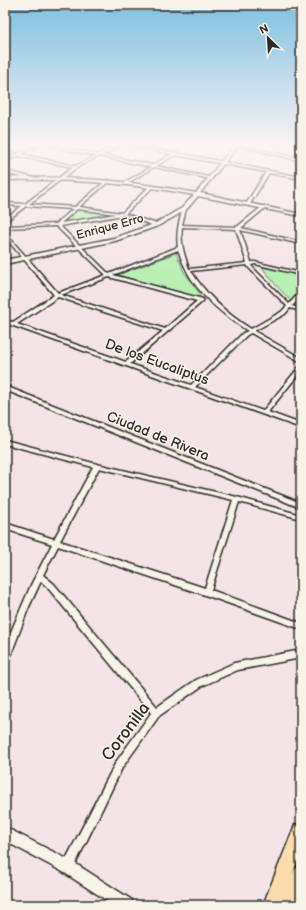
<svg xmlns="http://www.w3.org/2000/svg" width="306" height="910" viewBox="0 0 306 910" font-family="'Balsamiq Sans',sans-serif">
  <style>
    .green { fill: #b8efb2; stroke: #728d6e }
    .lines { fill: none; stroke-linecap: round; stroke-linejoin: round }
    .minor-casing { stroke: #2b2b2b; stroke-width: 3 }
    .tertiary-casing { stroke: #2b2b2b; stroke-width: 3 }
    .primary-casing { stroke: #2b2b2b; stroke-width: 3 }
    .minor { fill: #f7f3e8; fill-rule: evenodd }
    .tertiary { fill: #f7f3e8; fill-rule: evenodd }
    .primary { fill: #fcdcac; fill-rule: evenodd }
    .labels { text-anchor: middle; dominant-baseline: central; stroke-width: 3; stroke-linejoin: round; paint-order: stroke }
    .far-street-label { font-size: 12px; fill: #2b2b2b; stroke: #f7f3e8 }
    .street-label { font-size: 14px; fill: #2b2b2b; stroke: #f7f3e8 }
    .near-street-label { font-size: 17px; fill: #2b2b2b; stroke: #f7f3e8 }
  </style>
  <rect width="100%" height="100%" fill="#f4e4e7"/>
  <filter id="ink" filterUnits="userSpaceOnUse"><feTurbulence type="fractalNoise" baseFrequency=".025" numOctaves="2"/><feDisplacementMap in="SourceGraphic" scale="8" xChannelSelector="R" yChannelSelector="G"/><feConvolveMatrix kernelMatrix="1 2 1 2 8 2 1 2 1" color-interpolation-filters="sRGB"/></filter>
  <g filter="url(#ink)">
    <g class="green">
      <path d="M 77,209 L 79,209 L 114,214 L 63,222 Z"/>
      <path d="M 176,253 L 184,272 L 200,294 L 200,296 L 195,297 L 118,275 Z"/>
      <path d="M 262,267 L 301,275 L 301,289 L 291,301 L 275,284 Z"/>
    </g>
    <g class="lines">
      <defs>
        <g id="minor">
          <path d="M 37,146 L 39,146 L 21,154 L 75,166 L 96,156 L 52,147 L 51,146 L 98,154 L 117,146 L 119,146 L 119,147 L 102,155 L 153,165 L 172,154 L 133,146 L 136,146 L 174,153 L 176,152 L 177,153 L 301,177 L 301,179 L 269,173 L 250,204 L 248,205 L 246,204 L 266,172 L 175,155 L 156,166 L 213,178 L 211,179 L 154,167 L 126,184 L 124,183 L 125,182 L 151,167 L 99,156 L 76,168 L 29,204 L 75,207 L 107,180 L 108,180 L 108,182 L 79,207 L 122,213 L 150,186 L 152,186 L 152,188 L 125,214 L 157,224 L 157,226 L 155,226 L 123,215 L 60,226 L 109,274 L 178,247 C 176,235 179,220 183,208 L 186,209 L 182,225 L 237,227 L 263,206 L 265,206 L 265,208 L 241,228 L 301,242 L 301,244 L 240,230 L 251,262 L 255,262 L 301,273 L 301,275 L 255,264 L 251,265 L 252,267 L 289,304 L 299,293 L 301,293 L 301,297 L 292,306 L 301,309 L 301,311 L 290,308 L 285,314 L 254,331 L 301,358 L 301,362 L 251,333 L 247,335 L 195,387 L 263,411 L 299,367 L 301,366 L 301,371 L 268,412 L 301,424 L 301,428 L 5,323 L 5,320 L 13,322 L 54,295 L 5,237 L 5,234 L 6,234 L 58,293 L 106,275 L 56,226 L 5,228 L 5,226 L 56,224 L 73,209 L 26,206 L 5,222 L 5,219 L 22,206 L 5,205 L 5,203 L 25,204 L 73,167 L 18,156 L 5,161 L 5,159 L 15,155 L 5,153 L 5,151 L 17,154 ZM 77,209 L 116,214 L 61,223 ZM 182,227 L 236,229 L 247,263 L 189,269 C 184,254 180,243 182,227 ZM 178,250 C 181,256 182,262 185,267 C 197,294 223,315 248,331 L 243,333 L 191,385 L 130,364 L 203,301 L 203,299 L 113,275 ZM 247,265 L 249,268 L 287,306 L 281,312 L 251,329 C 227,314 206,295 191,271 ZM 109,277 L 197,301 L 165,329 L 61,295 ZM 58,297 L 163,331 L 126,362 L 17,324 Z"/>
          <path d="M 240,146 L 243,146 L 301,159 L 301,161 Z"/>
          <path d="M 5,171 L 31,177 L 32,178 L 30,179 L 5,173 Z"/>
          <path d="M 9,177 L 12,178 L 5,183 L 5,180 Z"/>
          <path d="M 301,207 L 301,211 L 300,214 L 297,215 L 299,208 Z"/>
          <path d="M 5,386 L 301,503 L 301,508 L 5,390 Z"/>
          <path d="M 5,440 L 97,464 L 237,497 L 301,515 L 301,519 L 239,502 L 211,590 L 301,623 L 301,629 L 205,595 L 58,546 L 43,575 L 54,584 L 157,707 L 196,680 L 234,663 L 301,650 L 301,658 L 238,670 L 202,686 L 159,716 L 122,768 L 72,871 L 68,872 L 64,871 L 63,867 L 64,863 L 116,762 L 151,713 L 48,588 L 41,581 L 28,609 L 9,660 L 8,663 L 5,664 L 5,649 L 10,634 L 31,585 L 52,544 L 5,529 L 5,523 L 54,539 L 93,467 L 5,444 ZM 99,468 L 233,500 L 205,588 L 60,541 Z"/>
        </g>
        <g id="tertiary">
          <path d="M 234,146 L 238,146 L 200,193 L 301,214 L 301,216 L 198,196 L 186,210 L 158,226 L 115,241 L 5,264 L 5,260 L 114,238 L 154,224 L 182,208 L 194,195 C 131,183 68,179 5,180 L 5,178 C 69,176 133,181 196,193 Z"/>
          <path d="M 5,827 L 73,862 L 132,900 L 134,905 L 114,905 L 63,872 L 5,841 Z"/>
        </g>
        <path id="primary" d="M 301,823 L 301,853 L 292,875 L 295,869 L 301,866 L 301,899 L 299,905 L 281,905 L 292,875 L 281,905 L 263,905 L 295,825 Z"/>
      </defs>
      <use href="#minor" class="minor-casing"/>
      <use href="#tertiary" class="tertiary-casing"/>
      <use href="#primary" class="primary-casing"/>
      <use href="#minor" class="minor"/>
      <use href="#tertiary" class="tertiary"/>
      <use href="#primary" class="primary"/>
    </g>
  </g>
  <linearGradient id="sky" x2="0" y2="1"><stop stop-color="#7ec0e1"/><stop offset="0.53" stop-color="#faf3f4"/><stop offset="1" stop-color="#faf3f4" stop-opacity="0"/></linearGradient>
  <rect width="306" height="273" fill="url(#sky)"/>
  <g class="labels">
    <g class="far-street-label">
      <text transform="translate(110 227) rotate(-15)">Enrique Erro</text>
    </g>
    <g class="street-label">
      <text transform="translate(157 362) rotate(20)">De los Eucaliptus</text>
      <text transform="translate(158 436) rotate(22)">Ciudad de Rivera</text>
    </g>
    <g class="near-street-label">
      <text transform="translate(126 732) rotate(-53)">Coronilla</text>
    </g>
  </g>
  <rect width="306" height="910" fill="none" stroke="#f7f3e8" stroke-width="20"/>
  <rect x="10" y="10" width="286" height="890" fill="none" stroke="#2b2b2b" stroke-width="1.5" filter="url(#ink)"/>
  <g transform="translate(268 38) rotate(335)" stroke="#f7f3e8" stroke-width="3" paint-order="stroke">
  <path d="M0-3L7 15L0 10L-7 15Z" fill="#2b2b2b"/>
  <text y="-6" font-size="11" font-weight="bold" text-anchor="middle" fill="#2b2b2b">N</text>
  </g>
</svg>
